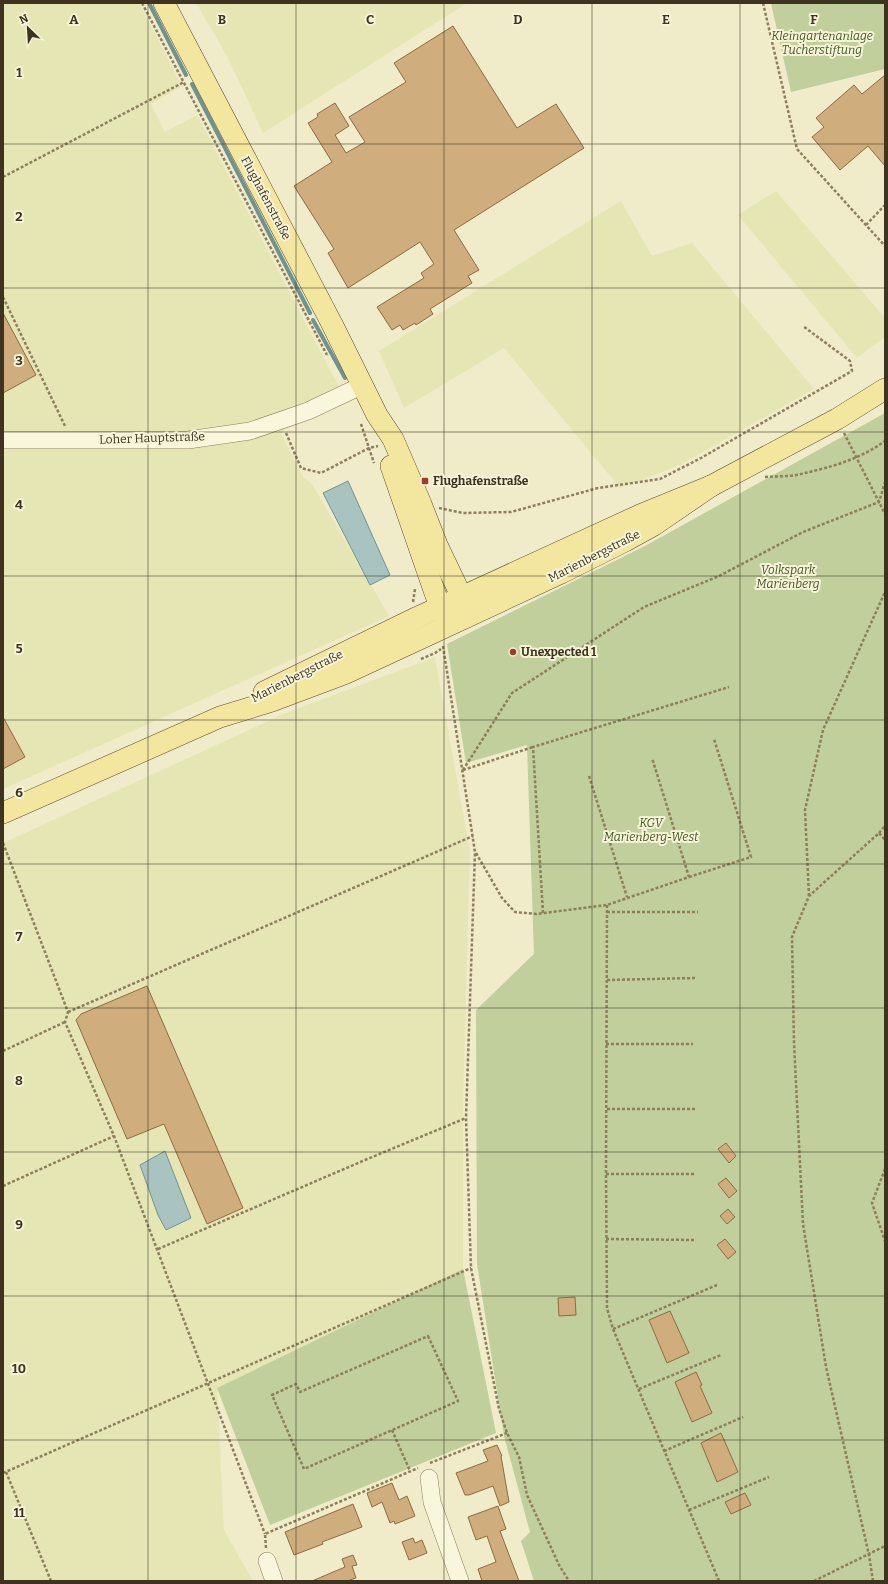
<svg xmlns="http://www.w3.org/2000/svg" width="888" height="1584" viewBox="0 0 888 1584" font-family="Bitter,serif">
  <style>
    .farmland { fill: #e6e6b5 }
    .green { fill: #c0cf9b }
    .water { fill: #a9c4c0; stroke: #6f9390 }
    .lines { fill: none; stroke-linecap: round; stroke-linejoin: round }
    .stream { stroke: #6f9390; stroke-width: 4 }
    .building { fill: #cfad7d; stroke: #8d6c41 }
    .minor-casing { stroke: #8d7e5c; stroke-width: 18 }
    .major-casing { stroke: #5b4b30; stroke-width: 22 }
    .path { stroke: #8d7e5c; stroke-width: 2.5; stroke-dasharray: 3 2; stroke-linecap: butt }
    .minor { stroke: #faf6dc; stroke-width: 17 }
    .major { stroke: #f3e7a0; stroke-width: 21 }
    .grid { fill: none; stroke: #3d3320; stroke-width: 1; stroke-opacity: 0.55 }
    .poi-dot { fill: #9d3c2a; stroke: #f7f3d8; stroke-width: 1.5 }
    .labels { text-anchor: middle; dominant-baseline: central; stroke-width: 4; stroke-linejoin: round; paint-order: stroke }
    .park-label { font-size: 12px; font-style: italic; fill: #445a26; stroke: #f7f3d8 }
    .street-label { font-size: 12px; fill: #3d3320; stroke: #f7f3d8 }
    .poi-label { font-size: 12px; font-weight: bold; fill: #3d3320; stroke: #f7f3d8; text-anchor: start }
    .grid-label { font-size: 13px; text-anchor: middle; font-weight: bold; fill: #3d3320; stroke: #f7f3d8; stroke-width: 4; stroke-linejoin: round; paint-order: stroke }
  </style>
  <rect width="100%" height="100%" fill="#f0ebc8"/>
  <g class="farmland">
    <path d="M 3,3 L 139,3 L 182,86 L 151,104 L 165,132 L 197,115 L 339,387 L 308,403 L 281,433 L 303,477 L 312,484 L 389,616 L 3,789 Z"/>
    <path d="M 196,3 L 467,3 L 263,133 L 227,56 Z"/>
    <path d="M 776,191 L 885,318 L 885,337 L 857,358 L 738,215 Z"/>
    <path d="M 621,201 L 652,256 L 692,243 L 814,389 L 680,465 L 620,488 L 504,348 L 404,408 L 379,351 Z"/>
    <path d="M 435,657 L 470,852 L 463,1102 L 463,1269 L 217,1388 L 224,1530 L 253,1581 L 3,1581 L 3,843 L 286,713 Z"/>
  </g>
  <g class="green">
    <path d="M 771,3 L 885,3 L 885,69 L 791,92 Z"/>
    <path d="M 885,413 L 885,1581 L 534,1581 L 521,1541 L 530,1532 L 504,1436 L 477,1264 L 476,1010 L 534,954 L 527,745 L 466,763 L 447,644 L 645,546 Z"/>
    <path d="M 463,1269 L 496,1433 L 270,1525 L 217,1388 Z"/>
  </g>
  <g class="water">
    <path d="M 348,481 L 390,575 L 370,585 L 323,493 Z"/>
    <path d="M 165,1151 L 191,1218 L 166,1230 L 158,1215 L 140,1165 Z"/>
  </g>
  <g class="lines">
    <g class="stream">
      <path d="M 149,3 L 186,75"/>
      <path d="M 192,84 L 310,313"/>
      <path d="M 313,320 L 345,378"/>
    </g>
  </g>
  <g class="building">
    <path d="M 453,26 L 517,128 L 556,104 L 584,148 L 454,230 L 479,270 L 468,276 L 472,283 L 430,309 L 433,314 L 416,325 L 415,323 L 403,330 L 400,325 L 392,330 L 377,307 L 424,278 L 421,273 L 434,264 L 420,242 L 348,288 L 328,253 L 334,249 L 294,186 L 332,162 L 308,123 L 318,117 L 317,114 L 335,103 L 349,126 L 335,135 L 346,153 L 365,142 L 349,117 L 406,82 L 394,63 Z"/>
    <path d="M 885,75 L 885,166 L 868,146 L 840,170 L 812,137 L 824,127 L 816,118 L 854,85 L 862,94 Z"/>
    <path d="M 3,313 L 36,375 L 3,393 Z"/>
    <path d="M 3,717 L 25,757 L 3,769 Z"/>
    <path d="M 147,986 L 243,1208 L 207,1224 L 164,1124 L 127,1139 L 76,1020 L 81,1014 Z"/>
    <path d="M 726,1143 L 736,1156 L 729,1163 L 718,1149 Z"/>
    <path d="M 726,1178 L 737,1191 L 729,1198 L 718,1184 Z"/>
    <path d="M 728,1209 L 735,1217 L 727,1224 L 720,1216 Z"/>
    <path d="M 725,1239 L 736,1252 L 728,1259 L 717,1245 Z"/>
    <path d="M 575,1297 L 576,1315 L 559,1316 L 558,1298 Z"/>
    <path d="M 670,1311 L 689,1353 L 667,1363 L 649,1320 Z"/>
    <path d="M 696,1372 L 702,1385 L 700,1386 L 712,1413 L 692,1422 L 675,1382 Z"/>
    <path d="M 721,1433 L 738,1472 L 717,1482 L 701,1443 Z"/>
    <path d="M 497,1445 L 502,1456 L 501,1456 L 509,1502 L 500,1506 L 493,1486 L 469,1495 L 465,1495 L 456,1473 L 488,1461 L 483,1450 Z"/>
    <path d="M 392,1483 L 399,1500 L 407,1496 L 415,1516 L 395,1524 L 394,1521 L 390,1523 L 382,1502 L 372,1507 L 367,1493 Z"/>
    <path d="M 745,1493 L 751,1505 L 731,1514 L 725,1502 Z"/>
    <path d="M 353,1504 L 362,1527 L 322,1542 L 323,1544 L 294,1555 L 285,1532 Z"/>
    <path d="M 498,1506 L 506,1529 L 500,1531 L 519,1581 L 482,1581 L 478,1569 L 496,1562 L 487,1536 L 476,1540 L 468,1517 Z"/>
    <path d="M 413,1538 L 415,1543 L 422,1540 L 427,1553 L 409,1560 L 402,1542 Z"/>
    <path d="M 353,1555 L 357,1565 L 352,1566 L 356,1578 L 347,1581 L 312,1581 L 345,1567 L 342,1559 Z"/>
  </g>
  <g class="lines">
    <defs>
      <g id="minor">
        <path d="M 3,440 L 188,440 L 250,431 L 308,411 L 363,385"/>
        <path d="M 429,1478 L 432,1502 L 460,1581"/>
        <path d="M 267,1561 L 274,1581"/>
      </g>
      <g id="major">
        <path d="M 164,3 L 332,324 L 377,415 L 393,439 L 421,504 L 437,545 L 468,610"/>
        <path d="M 391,466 L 435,593 L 440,607 L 448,618"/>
        <path d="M 264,692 L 418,617 L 640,515 L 711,486 L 837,419 L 885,389"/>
        <path d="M 3,813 L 220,717 L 272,701 L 344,674 L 426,636 L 561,573 L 625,541 L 654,525 L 711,486"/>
      </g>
    </defs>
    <use href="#minor" class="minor-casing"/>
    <use href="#major" class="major-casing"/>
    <g class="path">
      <path d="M 142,3 L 327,355"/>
      <path d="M 763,3 L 797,149 L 885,246"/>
      <path d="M 3,177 L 184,82"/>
      <path d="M 866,225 L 885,205"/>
      <path d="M 3,297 L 65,426"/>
      <path d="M 361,424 L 374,463"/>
      <path d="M 286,433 L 301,468 L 321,473 L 369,448 L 378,446"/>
      <path d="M 844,433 L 885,514"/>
      <path d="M 765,477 C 778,476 792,477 805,473 C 832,467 862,458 885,441"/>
      <path d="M 439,508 L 463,513 L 511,512 L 598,488 L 660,479 L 701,458 L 852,371 L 850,361 L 803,326"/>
      <path d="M 413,602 L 415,589"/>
      <path d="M 443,646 L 475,852 L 466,1118 L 471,1268 L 499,1409 L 507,1433 L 519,1457 L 527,1495 L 559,1565 L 569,1581"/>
      <path d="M 421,659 L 435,653 L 441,649"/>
      <path d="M 463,770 L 512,693 L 644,607 L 719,576 L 803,532 L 879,502 L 885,482"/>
      <path d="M 463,770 L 533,747"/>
      <path d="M 589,776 L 627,897"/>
      <path d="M 879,833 L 885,826"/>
      <path d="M 3,843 L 68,1012 L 65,1022 L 114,1136 L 265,1534"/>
      <path d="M 476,853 L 502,898 L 515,912 L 536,914 L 607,905 L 689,877 L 652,758"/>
      <path d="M 689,877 L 751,857 L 714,739"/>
      <path d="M 809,896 L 805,810 L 823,730 L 885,592"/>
      <path d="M 607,905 L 606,1174 L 607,1308 L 613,1329 L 719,1581"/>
      <path d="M 607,912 L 698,912"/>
      <path d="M 543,913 L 533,747 L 729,687"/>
      <path d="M 607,980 L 696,978"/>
      <path d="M 68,1012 L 473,836"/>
      <path d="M 606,1044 L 693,1044"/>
      <path d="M 3,1051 L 65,1022"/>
      <path d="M 607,1109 L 695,1109"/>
      <path d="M 885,1169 L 872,1203 L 885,1241"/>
      <path d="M 606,1174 L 694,1174"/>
      <path d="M 3,1186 L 114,1136"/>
      <path d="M 606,1239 L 695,1240"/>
      <path d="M 158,1249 L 365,1160 L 466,1118"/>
      <path d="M 613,1329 L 717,1285"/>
      <path d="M 428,1336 L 458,1401 L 304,1469 L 272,1395 L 296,1384 L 300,1392 Z"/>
      <path d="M 639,1389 L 721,1355"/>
      <path d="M 392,1430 L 410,1471"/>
      <path d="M 664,1451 L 743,1417"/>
      <path d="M 430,1463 L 507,1433"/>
      <path d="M 6,1472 L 51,1581"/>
      <path d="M 3,1473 L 471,1268"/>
      <path d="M 689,1510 L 769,1477"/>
      <path d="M 266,1548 L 265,1534 L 418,1468"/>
      <path d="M 814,1581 L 885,1546"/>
      <path d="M 873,1581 L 869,1555 L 826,1367 L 803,1224 L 794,1043 L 792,937 L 809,896 L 879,833 L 885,840"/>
    </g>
    <use href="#minor" class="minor"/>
    <use href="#major" class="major"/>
  </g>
  <path class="grid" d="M 148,3 L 148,1581M 296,3 L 296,1581M 444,3 L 444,1581M 592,3 L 592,1581M 740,3 L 740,1581M 3,144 L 885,144M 3,288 L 885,288M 3,432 L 885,432M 3,576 L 885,576M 3,720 L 885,720M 3,864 L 885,864M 3,1008 L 885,1008M 3,1152 L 885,1152M 3,1296 L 885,1296M 3,1440 L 885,1440"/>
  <g class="poi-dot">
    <rect x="421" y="477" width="8" height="8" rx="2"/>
    <circle cx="513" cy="652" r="4"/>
  </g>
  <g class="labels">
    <g class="park-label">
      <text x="822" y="36">Kleingartenanlage<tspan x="822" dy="14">Tucherstiftung</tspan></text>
      <text x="788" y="570">Volkspark<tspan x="788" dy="14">Marienberg</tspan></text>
      <text x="651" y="823">KGV<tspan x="651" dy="14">Marienberg-West</tspan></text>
    </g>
    <g class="street-label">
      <text transform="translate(266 198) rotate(62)">Flughafenstraße</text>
      <text transform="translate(152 438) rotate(-2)">Loher Hauptstraße</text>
      <text transform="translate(594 556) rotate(-27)">Marienbergstraße</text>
      <text transform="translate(297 676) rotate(-27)">Marienbergstraße</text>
    </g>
    <g class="poi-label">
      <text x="433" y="481">Flughafenstraße</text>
      <text x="521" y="652">Unexpected 1</text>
    </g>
  </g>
  <g class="grid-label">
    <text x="74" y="24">A</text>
    <text x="222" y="24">B</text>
    <text x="370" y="24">C</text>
    <text x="518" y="24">D</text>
    <text x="666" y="24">E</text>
    <text x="814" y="24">F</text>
    <text x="19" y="77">1</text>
    <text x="19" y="221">2</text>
    <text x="19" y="365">3</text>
    <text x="19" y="509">4</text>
    <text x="19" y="653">5</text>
    <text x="19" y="797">6</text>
    <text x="19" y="941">7</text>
    <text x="19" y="1085">8</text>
    <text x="19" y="1229">9</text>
    <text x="19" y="1373">10</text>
    <text x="19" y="1517">11</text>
  </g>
  <rect width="888" height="1584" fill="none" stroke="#3d3320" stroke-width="8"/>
  <g transform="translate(28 28) rotate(335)" stroke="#f7f3d8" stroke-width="3" paint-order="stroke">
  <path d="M0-3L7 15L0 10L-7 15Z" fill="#3d3320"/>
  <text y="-6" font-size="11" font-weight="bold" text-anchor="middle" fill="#3d3320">N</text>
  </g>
</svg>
